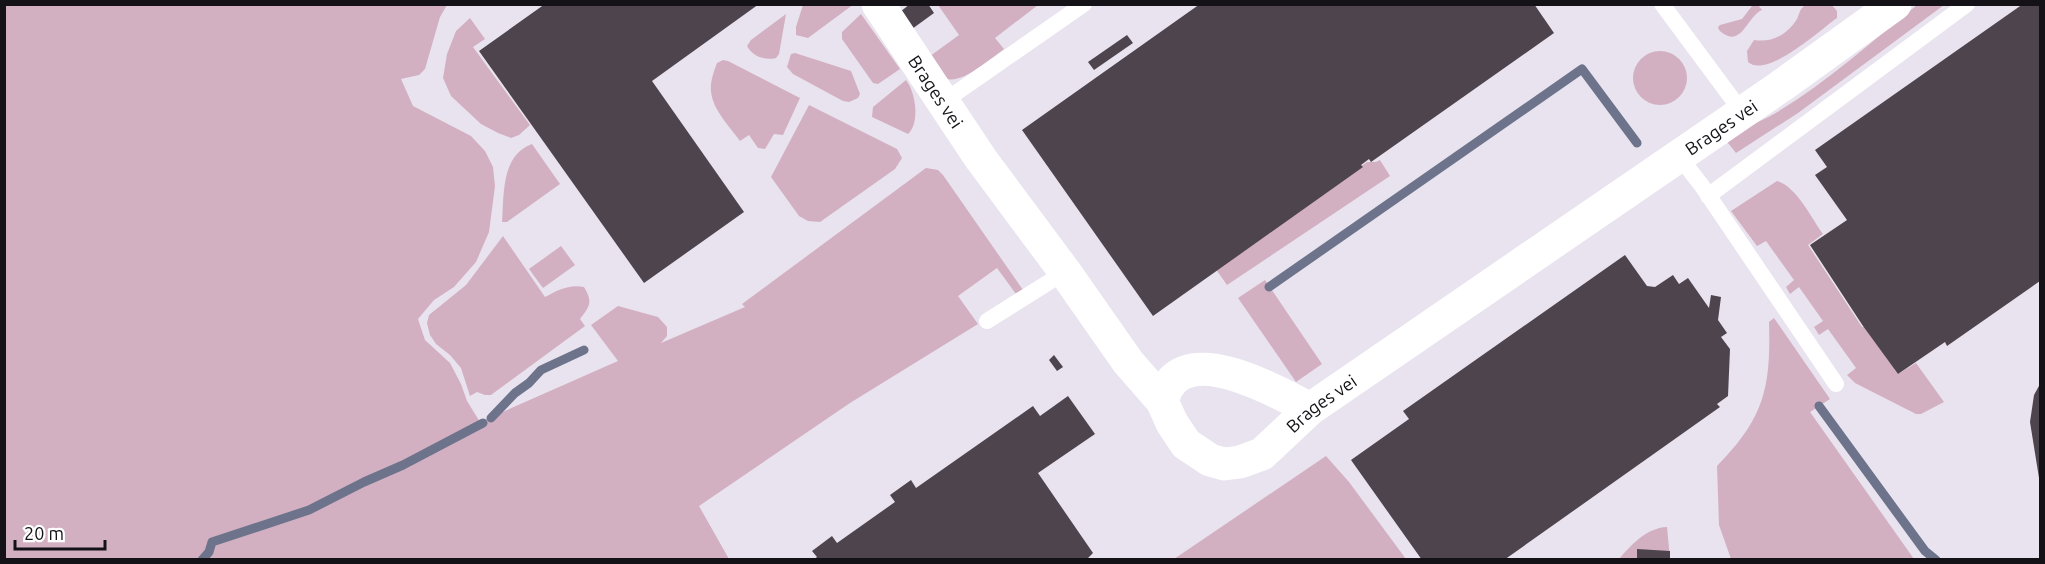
<svg xmlns="http://www.w3.org/2000/svg" width="2045" height="564" viewBox="0 0 2045 564" font-family="Ubuntu,sans-serif">
  <style>
    .green { fill: #d2b0c2 }
    .lines { fill: none; stroke-linecap: round; stroke-linejoin: round }
    .stream { stroke: #6c738a; stroke-width: 9 }
    .building { fill: #4d444d }
    .lane { stroke: #fff; stroke-width: 16 }
    .street { stroke: #fff; stroke-width: 33 }
    .labels { text-anchor: middle; dominant-baseline: central; stroke-width: 6; stroke-linejoin: round; paint-order: stroke }
    .street-label { font-size: 18px; fill: #141216; stroke: #fff }
  </style>
  <rect width="100%" height="100%" fill="#e9e3ef"/>
  <g class="green">
    <path d="M 854,4 L 808,38 L 796,35 L 796,27 L 803,5 Z"/>
    <path d="M 1831,4 L 1837,11 L 1837,18 C 1820,30 1767,79 1748,62 L 1747,51 L 1754,40 C 1772,43 1788,34 1797,19 C 1799,15 1800,9 1803,7 C 1809,2 1824,4 1831,4 Z"/>
    <path d="M 4,5 L 447,5 L 440,17 L 425,69 L 419,75 L 401,79 L 413,106 L 471,136 L 485,151 L 493,167 L 495,186 L 489,232 L 476,262 L 454,287 L 434,300 L 418,319 L 425,340 L 450,363 L 461,384 L 467,401 L 480,422 L 618,361 L 591,325 L 618,306 L 658,317 L 667,327 L 667,336 L 661,343 L 745,307 L 742,304 L 926,168 L 938,170 L 943,175 L 1023,290 L 1016,294 L 997,268 L 958,296 L 978,324 L 850,403 L 699,506 L 729,559 L 5,559 Z"/>
    <path d="M 938,5 L 1038,5 L 995,38 L 1004,49 C 990,59 959,88 942,77 C 936,73 931,64 926,59 L 959,35 Z"/>
    <path d="M 1758,5 L 1762,10 C 1747,16 1741,51 1719,30 L 1718,27 L 1720,25 L 1742,19 L 1752,6 Z"/>
    <path d="M 1917,5 L 1944,5 L 1798,113 L 1736,153 L 1724,138 C 1740,129 1758,123 1774,114 C 1825,84 1871,42 1917,5 Z"/>
    <path d="M 786,14 L 779,54 L 776,58 C 765,61 752,56 747,46 L 751,40 Z"/>
    <path d="M 861,14 L 900,69 L 878,84 L 873,83 L 842,39 L 842,32 Z"/>
    <path d="M 470,18 L 485,39 L 473,47 L 530,125 L 519,135 L 511,138 L 498,133 L 481,124 L 451,96 L 443,78 L 447,54 L 456,31 Z"/>
    <circle cx="1660" cy="78" r="27"/>
    <path d="M 795,53 L 851,71 L 860,94 L 858,98 L 849,102 L 843,101 L 793,74 L 787,67 L 791,54 Z"/>
    <path d="M 723,60 L 728,61 L 800,98 L 783,135 L 774,134 L 765,149 L 758,148 L 749,135 L 740,141 C 730,127 712,109 711,91 C 710,82 714,71 717,63 Z"/>
    <path d="M 906,80 C 916,93 920,123 908,134 L 872,117 L 873,107 Z"/>
    <path d="M 809,105 L 897,149 L 902,158 L 895,169 L 820,222 L 808,221 L 799,216 L 771,177 Z"/>
    <path d="M 532,144 L 560,184 L 507,222 L 502,222 C 504,195 501,155 532,144 Z"/>
    <path d="M 1380,160 L 1390,176 L 1227,285 L 1215,268 L 1367,162 L 1376,162 Z"/>
    <path d="M 1777,181 C 1796,186 1812,219 1823,234 L 1808,245 L 1862,327 L 1864,327 L 1898,374 L 1916,363 L 1944,402 L 1921,414 L 1916,414 L 1855,383 L 1847,375 L 1856,368 L 1828,329 L 1819,335 L 1814,327 L 1823,321 L 1799,287 L 1790,294 L 1786,287 L 1794,280 L 1766,241 L 1757,246 L 1731,211 Z"/>
    <path d="M 503,236 L 545,297 C 558,290 569,284 584,287 C 593,302 590,306 580,319 L 585,326 L 491,395 L 485,395 L 477,392 L 470,396 L 461,368 L 450,355 L 436,344 L 430,335 L 427,323 L 429,315 L 466,285 Z"/>
    <path d="M 561,246 L 575,265 L 543,288 L 529,269 Z"/>
    <path d="M 1265,280 L 1322,364 L 1296,382 L 1238,298 Z"/>
    <path d="M 1774,318 L 1830,399 L 1810,412 L 1914,559 L 1731,559 L 1719,525 L 1717,466 C 1764,418 1771,388 1769,322 Z"/>
    <path d="M 1326,456 L 1349,482 L 1406,559 L 1174,559 Z"/>
    <path d="M 1667,527 L 1670,559 L 1618,560 C 1631,545 1646,528 1667,527 Z"/>
  </g>
  <g class="lines">
    <g class="stream">
      <path d="M 1269,287 L 1582,69 L 1637,143"/>
      <path d="M 1819,406 L 1925,551 L 1936,560"/>
      <path d="M 491,418 L 515,393 L 529,383 L 541,370 L 584,350"/>
      <path d="M 202,560 L 209,552 L 212,542 L 309,510 L 364,482 L 403,465 L 483,423"/>
    </g>
  </g>
  <g class="building">
    <path d="M 545,4 L 759,4 L 652,81 L 744,212 L 644,283 L 479,51 Z"/>
    <path d="M 910,4 L 928,4 L 934,13 L 912,29 L 900,12 Z"/>
    <path d="M 1200,4 L 1534,4 L 1554,33 L 1371,162 L 1369,159 L 1361,165 L 1363,167 L 1153,316 L 1022,130 Z"/>
    <path d="M 2023,4 L 2040,4 L 2040,281 L 1947,346 L 1945,342 L 1898,374 L 1863,326 L 1810,245 L 1847,220 L 1815,175 L 1827,167 L 1815,150 Z"/>
    <path d="M 1127,35 L 1133,43 L 1094,70 L 1088,62 Z"/>
    <path d="M 1625,255 L 1647,286 L 1655,287 L 1673,275 L 1679,284 L 1688,278 L 1709,308 L 1711,295 L 1721,297 L 1718,320 L 1727,333 L 1721,337 L 1730,349 L 1728,396 L 1717,404 L 1720,407 L 1504,560 L 1422,560 L 1351,460 L 1409,419 L 1403,411 Z"/>
    <path d="M 1054,355 L 1063,367 L 1057,371 L 1049,360 Z"/>
    <path d="M 2040,384 L 2040,478 L 2039,478 L 2030,422 L 2034,395 Z"/>
    <path d="M 1068,396 L 1095,434 L 1038,473 L 1093,553 L 1086,560 L 813,560 L 817,557 L 812,551 L 832,536 L 837,543 L 895,502 L 890,495 L 911,480 L 916,488 L 1033,406 L 1040,416 Z"/>
    <path d="M 1637,549 L 1670,551 L 1670,560 L 1637,560 Z"/>
  </g>
  <g class="lines">
    <g class="lane">
      <path d="M 1662,4 L 1742,112"/>
      <path d="M 943,102 L 1084,4"/>
      <path d="M 1678,155 L 1702,186 L 1836,384"/>
      <path d="M 1708,196 L 1967,4"/>
      <path d="M 987,321 L 1065,272"/>
    </g>
    <g class="street">
      <path id="s1" d="M 878,4 L 981,159 L 1065,272 L 1128,362 L 1162,401 L 1172,423 L 1186,444 L 1210,460 L 1224,464 L 1240,462 L 1262,454 L 1310,409 L 1781,86 L 1895,4"/>
      <path d="M 1162,401 C 1164,397 1165,392 1167,388 C 1192,342 1280,393 1310,409"/>
    </g>
  </g>
  <g class="labels">
    <g class="street-label">
      <text stroke="none"><textPath href="#s1" startOffset="105">Brages vei</textPath></text>
      <text stroke="none"><textPath href="#s1" startOffset="1185">Brages vei</textPath></text>
      <text stroke="none"><textPath href="#s1" startOffset="699">Brages vei</textPath></text>
    </g>
  </g>
  <rect width="2045" height="564" fill="none" stroke="#141216" stroke-width="12"/>
  <path d="M15 540v9h90v-9" fill="none" stroke="#141216" stroke-width="3"/>
  <text x="24" y="540" font-size="18" fill="#141216" stroke="#ffffff" stroke-width="4.5" paint-order="stroke">20 m</text>
</svg>
